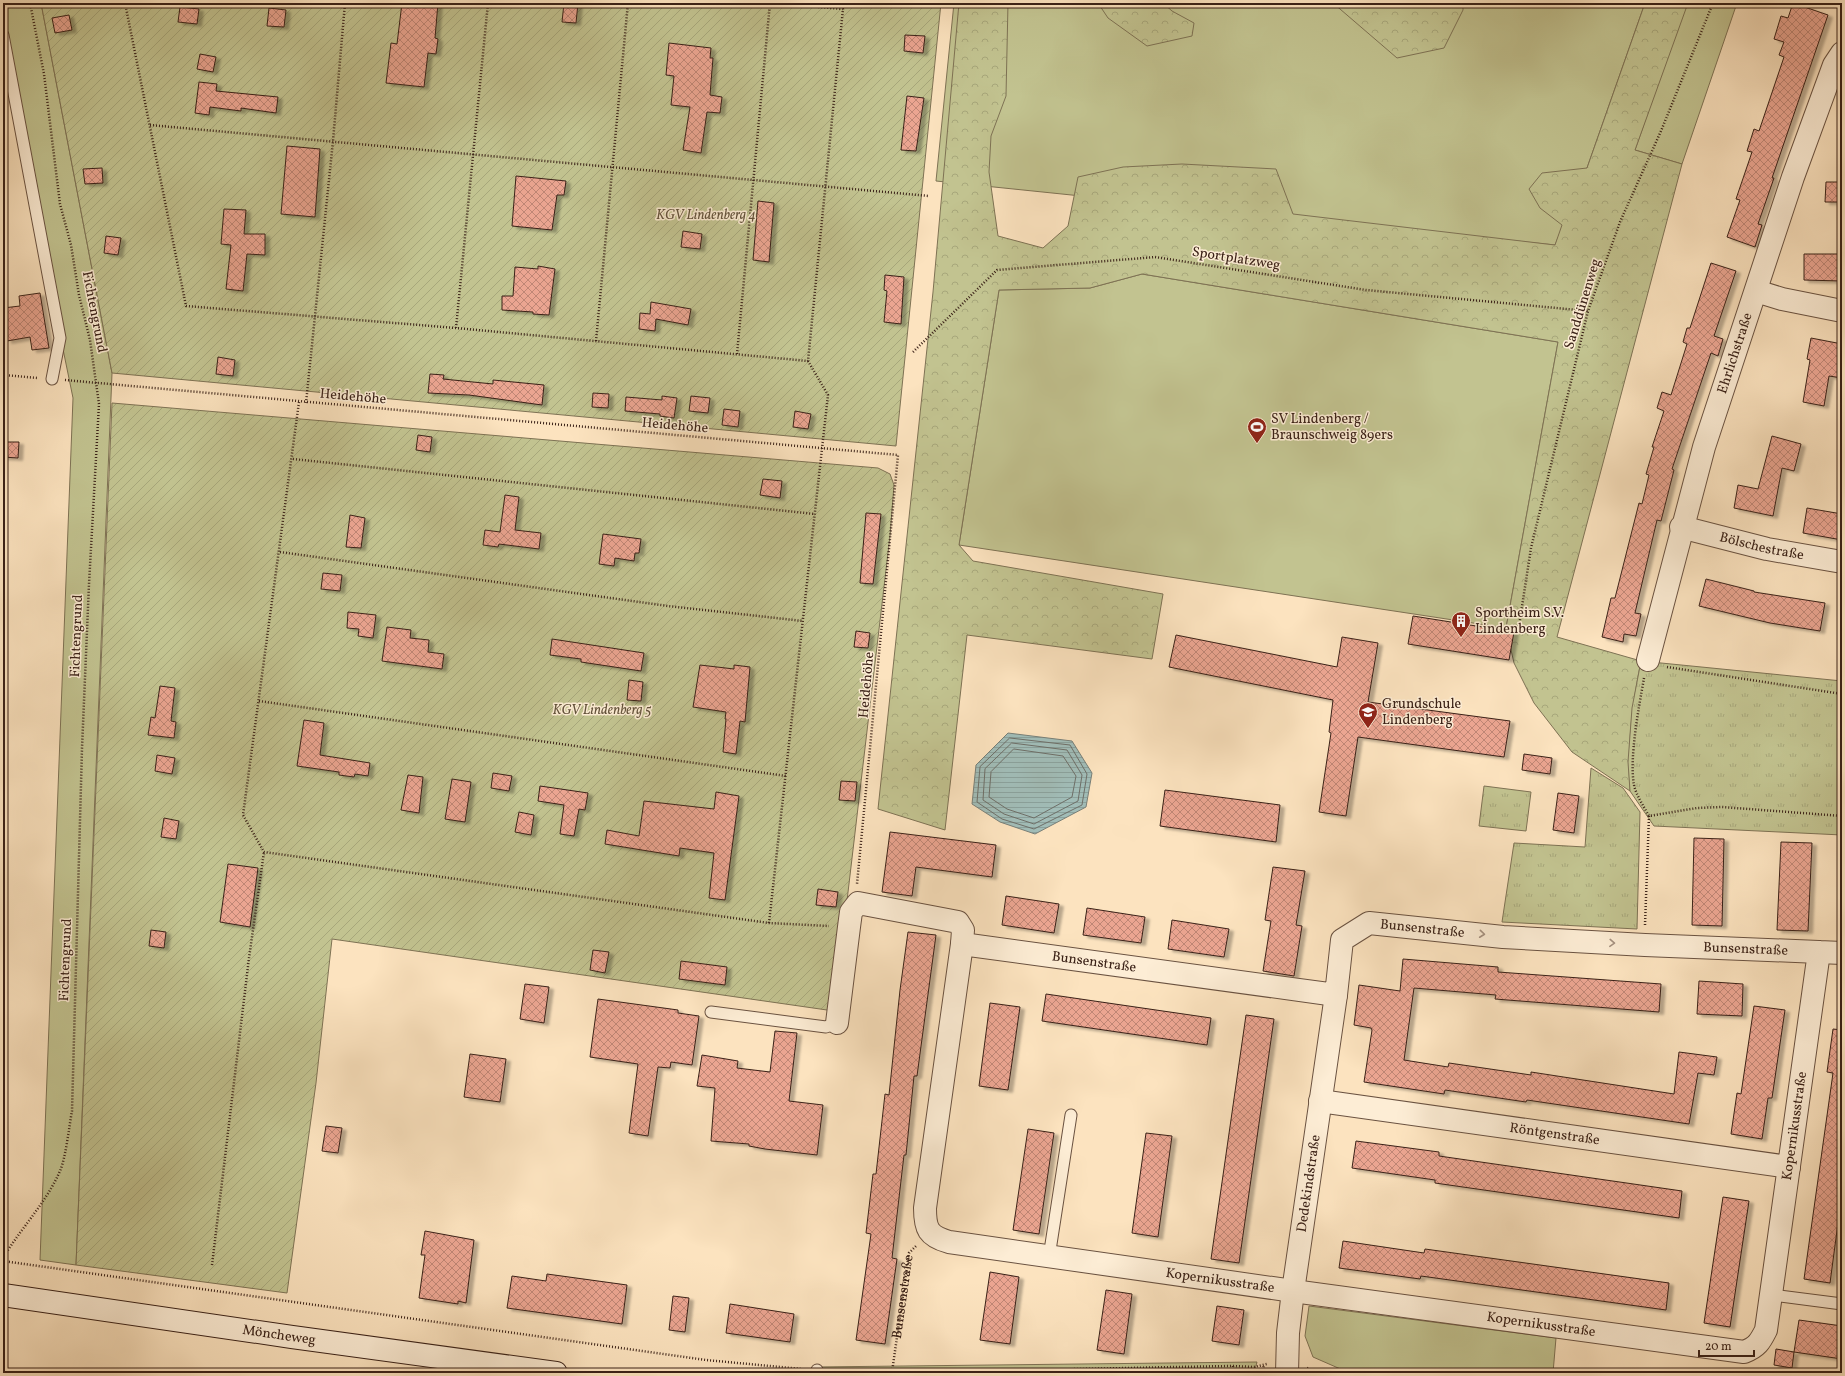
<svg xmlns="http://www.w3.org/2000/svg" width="1845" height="1376" viewBox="0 0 1845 1376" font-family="Vollkorn,serif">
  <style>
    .grass { fill: #c2c390; stroke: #7e7254 }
    .forest { fill: url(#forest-crowns); stroke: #7e7254 }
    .park { fill: url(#park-tufts); stroke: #7e7254 }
    .garden { fill: url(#garden-furrows); stroke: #7e7254 }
    .water { fill: url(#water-rules); stroke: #787f78 }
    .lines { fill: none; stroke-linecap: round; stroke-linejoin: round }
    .shore { stroke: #6e6f68; stroke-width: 1 }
    .building { fill: url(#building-cross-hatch); stroke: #3a2117; filter: url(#shadow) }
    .service-casing { stroke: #6a5241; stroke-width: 13 }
    .minor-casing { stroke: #6a5241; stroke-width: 24 }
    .secondary-casing { stroke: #3a2117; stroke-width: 24 }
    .path { stroke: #3a2117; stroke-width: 2.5; stroke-dasharray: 1 2; stroke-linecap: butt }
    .service { stroke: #fdedd5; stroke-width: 11 }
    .minor { stroke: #fdedd5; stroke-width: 22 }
    .secondary { stroke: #fdedd5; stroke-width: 22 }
    .oneway { stroke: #a59180 }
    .labels { text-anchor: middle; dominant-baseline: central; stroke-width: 3; stroke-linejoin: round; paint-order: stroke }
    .park-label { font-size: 14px; font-style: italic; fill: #63523b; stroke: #fdedd5 }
    .street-label { font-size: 14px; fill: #3a2117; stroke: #fdedd5 }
    .poi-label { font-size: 14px; fill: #3a2117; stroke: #fdedd5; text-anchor: start }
  </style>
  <defs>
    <pattern id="forest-crowns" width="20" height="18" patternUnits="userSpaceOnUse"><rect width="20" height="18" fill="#c2c390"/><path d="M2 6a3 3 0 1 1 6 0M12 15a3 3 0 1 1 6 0" fill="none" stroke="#a7a77b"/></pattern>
    <pattern id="park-tufts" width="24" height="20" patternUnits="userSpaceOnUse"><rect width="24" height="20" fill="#c2c390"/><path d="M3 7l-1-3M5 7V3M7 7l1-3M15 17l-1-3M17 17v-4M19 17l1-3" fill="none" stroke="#a7a77b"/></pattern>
    <pattern id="garden-furrows" width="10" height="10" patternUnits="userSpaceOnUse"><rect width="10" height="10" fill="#c2c390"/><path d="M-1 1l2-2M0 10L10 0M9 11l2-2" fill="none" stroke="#a7a77b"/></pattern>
    <pattern id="water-rules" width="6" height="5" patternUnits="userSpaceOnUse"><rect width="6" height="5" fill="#a1bdb8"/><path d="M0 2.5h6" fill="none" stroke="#8ba29d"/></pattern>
    <pattern id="building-cross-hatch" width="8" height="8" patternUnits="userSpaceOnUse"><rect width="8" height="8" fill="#eba591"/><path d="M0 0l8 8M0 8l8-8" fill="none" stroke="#bf8675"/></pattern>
    <filter id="shadow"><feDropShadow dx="4.5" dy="2.5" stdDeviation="1" flood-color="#0004"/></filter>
  </defs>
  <rect width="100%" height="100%" fill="#fce3bf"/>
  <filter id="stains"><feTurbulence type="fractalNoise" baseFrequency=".005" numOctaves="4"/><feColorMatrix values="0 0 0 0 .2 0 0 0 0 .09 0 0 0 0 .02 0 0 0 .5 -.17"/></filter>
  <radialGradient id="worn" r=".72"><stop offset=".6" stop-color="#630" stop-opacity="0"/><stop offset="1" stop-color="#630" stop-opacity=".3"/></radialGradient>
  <g class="grass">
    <path d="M 3,3 L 41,3 L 112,373 L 76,1265 L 40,1260 L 73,398 L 3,56 Z"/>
    <path d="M 954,3 L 1645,3 L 1587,168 L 1555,245 L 936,181 Z"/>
    <path d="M 1686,3 L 1737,3 L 1682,164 L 1635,150 Z"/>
    <path d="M 1142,274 L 1558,342 L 1506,628 L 959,545 L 999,290 L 1090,288 Z"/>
    <path d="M 1309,1306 L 1556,1338 L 1553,1373 L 1358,1373 L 1345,1371 L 1313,1357 L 1305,1336 Z"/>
    <path d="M 1257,1362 L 1254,1373 L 815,1373 L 815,1367 Z"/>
  </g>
  <g class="forest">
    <path d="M 959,3 L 1008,3 L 1006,96 L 991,136 L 989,172 L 998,236 L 1043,248 L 1068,226 L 1078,177 L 1123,167 L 1182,164 L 1276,169 L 1293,214 L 1555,245 L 1562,225 L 1540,208 L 1529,189 L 1542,173 L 1587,168 L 1645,3 L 1688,3 L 1635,150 L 1682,164 L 1557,637 L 1641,661 C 1632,706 1627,745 1630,791 L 1572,752 L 1534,703 L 1514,663 L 1506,628 L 1558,342 L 1142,274 L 1090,288 L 999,290 L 959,545 L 973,561 L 1163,594 L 1152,659 L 967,635 L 945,830 L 878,809 L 933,292 Z"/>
    <path d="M 1098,3 L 1163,3 L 1172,11 L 1194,23 L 1192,36 L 1147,46 L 1108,18 Z"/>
    <path d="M 1333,3 L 1463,3 L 1463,10 L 1444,48 L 1397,58 Z"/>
  </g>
  <g class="park">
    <path d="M 1641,661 L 1842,681 L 1842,835 L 1654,826 L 1630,791 L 1628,762 L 1632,708 Z"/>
    <path d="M 1591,768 L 1623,788 L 1640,812 L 1637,929 L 1502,922 L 1514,843 L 1585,847 Z"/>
    <path d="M 1484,786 L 1531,792 L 1526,831 L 1479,826 Z"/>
  </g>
  <g class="garden">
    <path d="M 41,3 L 941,3 L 896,446 L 112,373 Z"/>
    <path d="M 112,403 L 878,468 L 890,474 L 894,485 L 890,536 L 834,1011 L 332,939 L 316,1083 L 287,1293 L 76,1265 Z"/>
  </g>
  <path class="water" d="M 1008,733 L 1072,741 L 1092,773 L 1086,807 L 1035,834 L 1000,822 L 972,804 L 976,765 Z"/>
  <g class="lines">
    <g class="shore">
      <path d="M 1010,738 L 1070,745 L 1087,774 L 1082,805 L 1034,829 L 1002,819 L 977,802 L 980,767 Z"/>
      <path d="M 1012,743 L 1067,750 L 1082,775 L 1078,801 L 1034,824 L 1004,814 L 983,800 L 985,769 Z"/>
      <path d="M 1014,749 L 1063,756 L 1076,776 L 1072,797 L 1034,818 L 1007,809 L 989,797 L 991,772 Z"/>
    </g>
  </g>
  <g class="building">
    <path d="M 402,3 L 438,3 L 435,38 L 438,39 L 436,54 L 428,53 L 424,87 L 386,83 L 391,43 L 397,44 Z"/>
    <path d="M 564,3 L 578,3 L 576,23 L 562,22 Z"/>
    <path d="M 1793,3 L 1828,15 L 1772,178 L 1774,178 L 1758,224 L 1762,225 L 1755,247 L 1727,237 L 1740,200 L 1736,199 L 1752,152 L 1747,151 L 1754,129 L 1759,131 L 1784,57 L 1779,55 L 1784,42 L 1774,39 L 1781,16 L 1788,18 Z"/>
    <path d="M 180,7 L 199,9 L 197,24 L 178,22 Z"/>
    <path d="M 269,8 L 286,10 L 284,27 L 267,26 Z"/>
    <path d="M 69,15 L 72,30 L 55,33 L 52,18 Z"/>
    <path d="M 905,35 L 925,36 L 923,53 L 904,51 Z"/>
    <path d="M 669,43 L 711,48 L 710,58 L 713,58 L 710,95 L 722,97 L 720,113 L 707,112 L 701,153 L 683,150 L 690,107 L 671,105 L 674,76 L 666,75 Z"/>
    <path d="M 200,54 L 216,57 L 213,72 L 197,69 Z"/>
    <path d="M 199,82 L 217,84 L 216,91 L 278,97 L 276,113 L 241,108 L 241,111 L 210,107 L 209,115 L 195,113 Z"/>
    <path d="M 907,96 L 924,98 L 916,151 L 901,150 Z"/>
    <path d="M 287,146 L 320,149 L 315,217 L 281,214 Z"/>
    <path d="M 102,168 L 103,183 L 85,184 L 83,169 Z"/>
    <path d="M 516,176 L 566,181 L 564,195 L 557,195 L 552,230 L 512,226 Z"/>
    <path d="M 1826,182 L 1842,182 L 1842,202 L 1825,202 Z"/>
    <path d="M 758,201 L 774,203 L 769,262 L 753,260 Z"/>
    <path d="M 224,209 L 246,210 L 244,234 L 265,234 L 265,255 L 247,254 L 243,291 L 226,289 L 231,245 L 221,244 Z"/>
    <path d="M 683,231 L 702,234 L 700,249 L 681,247 Z"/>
    <path d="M 106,236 L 121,238 L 118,255 L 104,253 Z"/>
    <path d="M 1804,254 L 1842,254 L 1842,281 L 1804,280 Z"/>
    <path d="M 1711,263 L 1736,271 L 1714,336 L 1723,339 L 1718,356 L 1711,353 L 1672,469 L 1674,470 L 1661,521 L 1657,520 L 1635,613 L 1641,614 L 1636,636 L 1624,634 L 1623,642 L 1602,637 L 1611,598 L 1615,598 L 1639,503 L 1642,504 L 1649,475 L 1646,474 L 1654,447 L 1652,447 L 1664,411 L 1657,408 L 1662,392 L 1671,395 L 1687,344 L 1683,342 L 1687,328 L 1690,328 Z"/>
    <path d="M 538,266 L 555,269 L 549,315 L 533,314 L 533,312 L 502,310 L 502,296 L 513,296 L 515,267 L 538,269 Z"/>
    <path d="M 885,275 L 904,277 L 901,324 L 884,322 L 887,291 L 884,290 Z"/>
    <path d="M 40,293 L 49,348 L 32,350 L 30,337 L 7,341 L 3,308 L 20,306 L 19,296 Z"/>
    <path d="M 651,302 L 691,309 L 688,325 L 656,319 L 655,331 L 639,329 L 640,313 L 650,314 Z"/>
    <path d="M 1811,338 L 1842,344 L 1842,378 L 1829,376 L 1824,406 L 1803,402 L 1810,360 L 1807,359 Z"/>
    <path d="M 218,357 L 235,360 L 233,376 L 216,374 Z"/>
    <path d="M 430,374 L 444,375 L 443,379 L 493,384 L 493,380 L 544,385 L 542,405 L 469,395 L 428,393 Z"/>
    <path d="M 593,393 L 609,394 L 608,408 L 592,407 Z"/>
    <path d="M 662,396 L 677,398 L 674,418 L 660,416 L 660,414 L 625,411 L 626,397 L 662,400 Z"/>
    <path d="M 691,396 L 710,398 L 708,413 L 689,411 Z"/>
    <path d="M 724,409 L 740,411 L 738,427 L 722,425 Z"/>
    <path d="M 795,411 L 811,414 L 808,429 L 793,427 Z"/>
    <path d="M 418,435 L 432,437 L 430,452 L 416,450 Z"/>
    <path d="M 1772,436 L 1801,444 L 1794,471 L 1782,468 L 1773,516 L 1734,508 L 1738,485 L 1758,489 Z"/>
    <path d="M 3,442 L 19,442 L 18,458 L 3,457 Z"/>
    <path d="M 763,479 L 782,481 L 780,498 L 760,495 Z"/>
    <path d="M 505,495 L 519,497 L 515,530 L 541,533 L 539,549 L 499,544 L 498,547 L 483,545 L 485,530 L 500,532 Z"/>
    <path d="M 1807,508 L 1842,514 L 1842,540 L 1803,533 Z"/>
    <path d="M 866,513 L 881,514 L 873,584 L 860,583 Z"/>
    <path d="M 350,515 L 365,518 L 361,548 L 346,547 Z"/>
    <path d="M 603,534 L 641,539 L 639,553 L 635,553 L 634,561 L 615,558 L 614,566 L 599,564 Z"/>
    <path d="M 323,573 L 342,575 L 340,591 L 321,589 Z"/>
    <path d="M 1706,579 L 1754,591 L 1754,592 L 1825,603 L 1820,631 L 1770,623 L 1699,606 Z"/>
    <path d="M 348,612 L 376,615 L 373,638 L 358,636 L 359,629 L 347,628 Z"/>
    <path d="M 1413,616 L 1514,632 L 1509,660 L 1408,644 Z"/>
    <path d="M 387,627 L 411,630 L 410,638 L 429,640 L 428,652 L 444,654 L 442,669 L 382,661 Z"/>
    <path d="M 856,631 L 870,633 L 868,648 L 854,647 Z"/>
    <path d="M 1176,635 L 1337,667 L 1342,637 L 1378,643 L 1368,702 L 1510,721 L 1504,757 L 1358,737 L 1346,816 L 1319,812 L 1331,733 L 1329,732 L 1333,700 L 1169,667 Z"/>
    <path d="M 552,639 L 644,653 L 641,671 L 581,662 L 581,659 L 550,655 Z"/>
    <path d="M 700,665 L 734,669 L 734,665 L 750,667 L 745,722 L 740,721 L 736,754 L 723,752 L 726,719 L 725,719 L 726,712 L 693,707 Z"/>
    <path d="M 629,680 L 643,682 L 641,701 L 627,700 Z"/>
    <path d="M 160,686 L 175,688 L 171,721 L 176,722 L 174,738 L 148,735 L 151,717 L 155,718 Z"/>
    <path d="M 304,720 L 324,723 L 320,755 L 370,763 L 368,776 L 355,774 L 354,777 L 339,775 L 339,772 L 297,766 Z"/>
    <path d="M 1524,754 L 1552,758 L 1550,774 L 1522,770 Z"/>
    <path d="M 157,755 L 175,758 L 172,774 L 155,771 Z"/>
    <path d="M 493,773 L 512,776 L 509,791 L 491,788 Z"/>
    <path d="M 408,775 L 423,777 L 419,813 L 401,810 Z"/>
    <path d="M 452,779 L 471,782 L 465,822 L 445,819 Z"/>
    <path d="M 841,781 L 857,782 L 855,801 L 839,800 Z"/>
    <path d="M 540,786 L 588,793 L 585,810 L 579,809 L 574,836 L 560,834 L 564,805 L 538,801 Z"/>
    <path d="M 1165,790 L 1280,805 L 1276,842 L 1160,826 Z"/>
    <path d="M 716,792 L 739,796 L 725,900 L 709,898 L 714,853 L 680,848 L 679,856 L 605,844 L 607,830 L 639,836 L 644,801 L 714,809 Z"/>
    <path d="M 1558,793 L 1579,796 L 1574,833 L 1553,830 Z"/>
    <path d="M 519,812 L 534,815 L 531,835 L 515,832 Z"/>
    <path d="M 164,818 L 179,821 L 176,839 L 161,837 Z"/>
    <path d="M 890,832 L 996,845 L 992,877 L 916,867 L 912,896 L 882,892 Z"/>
    <path d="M 1694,838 L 1724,839 L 1722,926 L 1692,925 Z"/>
    <path d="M 1781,842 L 1812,843 L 1808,931 L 1777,930 Z"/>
    <path d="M 228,864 L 258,868 L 250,927 L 220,922 Z"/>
    <path d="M 1273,867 L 1305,871 L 1296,925 L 1302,926 L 1294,976 L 1263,971 L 1271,921 L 1265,920 Z"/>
    <path d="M 818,889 L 838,892 L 836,907 L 816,905 Z"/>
    <path d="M 1006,896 L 1059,904 L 1054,933 L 1002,925 Z"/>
    <path d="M 1087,908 L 1145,917 L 1141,943 L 1083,935 Z"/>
    <path d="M 1172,920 L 1229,929 L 1224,957 L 1168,949 Z"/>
    <path d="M 151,930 L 166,932 L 164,948 L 149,946 Z"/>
    <path d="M 908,932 L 936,935 L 917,1076 L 914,1076 L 906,1155 L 904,1155 L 892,1258 L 897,1259 L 885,1344 L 856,1340 L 871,1234 L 866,1233 L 873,1174 L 876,1174 L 885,1094 L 889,1095 L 900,990 Z"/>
    <path d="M 593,950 L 609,952 L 605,973 L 590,970 Z"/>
    <path d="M 1403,959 L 1498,967 L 1498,972 L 1661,984 L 1659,1012 L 1495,999 L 1496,995 L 1414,988 L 1404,1060 L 1448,1067 L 1449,1063 L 1531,1075 L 1531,1072 L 1674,1094 L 1679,1052 L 1717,1057 L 1714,1075 L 1698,1073 L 1689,1124 L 1527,1100 L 1526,1102 L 1445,1090 L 1444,1094 L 1364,1082 L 1372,1030 L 1371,1028 L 1354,1025 L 1359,985 L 1400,991 Z"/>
    <path d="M 681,961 L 727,967 L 725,985 L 679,979 Z"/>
    <path d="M 1699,981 L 1743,984 L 1742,1016 L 1697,1014 Z"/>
    <path d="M 525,984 L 549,987 L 544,1023 L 520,1019 Z"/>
    <path d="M 1046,994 L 1211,1018 L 1207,1045 L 1042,1021 Z"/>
    <path d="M 598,999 L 678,1010 L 678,1013 L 699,1016 L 692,1065 L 671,1062 L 670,1068 L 658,1067 L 648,1136 L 629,1133 L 638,1064 L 590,1057 Z"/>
    <path d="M 990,1003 L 1020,1007 L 1008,1090 L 979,1086 Z"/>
    <path d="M 1754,1006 L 1785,1010 L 1772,1098 L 1768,1098 L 1762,1139 L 1731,1134 L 1737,1093 L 1741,1094 Z"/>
    <path d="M 1246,1015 L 1274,1019 L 1239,1263 L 1211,1259 Z"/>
    <path d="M 1833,1029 L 1842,1030 L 1842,1193 L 1830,1283 L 1804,1279 L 1833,1073 L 1827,1072 Z"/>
    <path d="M 775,1031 L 797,1033 L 789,1101 L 823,1105 L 817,1155 L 765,1149 L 749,1146 L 749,1144 L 711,1141 L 715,1088 L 697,1086 L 702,1055 L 738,1061 L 737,1068 L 770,1072 Z"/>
    <path d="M 470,1054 L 506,1059 L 500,1102 L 464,1097 Z"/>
    <path d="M 326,1126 L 342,1128 L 338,1153 L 322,1151 Z"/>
    <path d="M 1028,1129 L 1054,1133 L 1039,1234 L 1013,1230 Z"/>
    <path d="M 1146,1133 L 1172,1136 L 1158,1237 L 1132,1233 Z"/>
    <path d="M 1356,1141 L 1439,1152 L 1439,1156 L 1682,1191 L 1679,1218 L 1435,1183 L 1435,1180 L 1352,1168 Z"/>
    <path d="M 1723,1197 L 1749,1201 L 1730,1327 L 1704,1323 Z"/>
    <path d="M 425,1231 L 474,1240 L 466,1303 L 458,1301 L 458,1304 L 419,1298 L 425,1255 L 421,1255 Z"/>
    <path d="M 1343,1241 L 1424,1253 L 1425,1249 L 1669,1283 L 1666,1310 L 1421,1276 L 1420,1279 L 1339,1268 Z"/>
    <path d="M 990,1272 L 1019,1277 L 1010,1344 L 980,1340 Z"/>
    <path d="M 547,1274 L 627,1285 L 622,1324 L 507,1308 L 512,1276 L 546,1281 Z"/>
    <path d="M 1106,1290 L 1132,1294 L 1124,1354 L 1097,1350 Z"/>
    <path d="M 673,1296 L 689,1298 L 685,1332 L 669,1330 Z"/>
    <path d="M 730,1304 L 794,1314 L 790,1342 L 726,1333 Z"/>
    <path d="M 1217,1306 L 1244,1310 L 1239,1345 L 1212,1341 Z"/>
    <path d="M 1799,1320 L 1842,1326 L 1842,1359 L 1794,1352 Z"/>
    <path d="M 1776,1349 L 1794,1352 L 1792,1368 L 1774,1365 Z"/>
  </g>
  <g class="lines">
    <defs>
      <g id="service">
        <path d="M 3,35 L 60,338 L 52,379"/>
        <path d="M 711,1012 L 826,1027 L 837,1023"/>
        <path d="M 1049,1257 L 1071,1115"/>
        <path d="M 1772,1295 L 1842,1304"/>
        <path d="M 816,1373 L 817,1370"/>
      </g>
      <g id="minor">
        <path d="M 1756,291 L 1782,299 L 1842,311"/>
        <path id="s2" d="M 1681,527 L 1767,549 L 1842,562"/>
        <path id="s3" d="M 1648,660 L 1704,447 L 1793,177 L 1834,65 L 1842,53"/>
        <path id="s4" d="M 1819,952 L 1766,1330 C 1760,1342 1757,1347 1744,1352 L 1293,1291 L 949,1242 C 928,1236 925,1229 925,1208 L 962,944 L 1336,995 L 1342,940 L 1369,923 L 1503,937 L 1645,945 L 1819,952 L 1842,953"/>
        <path d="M 837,1023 L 849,927 L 851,912 L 858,903 L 958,922 L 963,930 L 962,944"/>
        <path id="s5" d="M 1320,1101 L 1789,1167"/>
        <path id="s6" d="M 1287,1373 L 1288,1333 L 1293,1291 L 1336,995"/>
      </g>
      <g id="secondary">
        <path id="s7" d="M 3,1295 L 292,1337 L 556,1373"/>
      </g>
    </defs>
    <use href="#service" class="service-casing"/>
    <use href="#minor" class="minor-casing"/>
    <use href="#secondary" class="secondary-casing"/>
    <g class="path">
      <path d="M 125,3 L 186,306 L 456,328 L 808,361 L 843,9 L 771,3"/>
      <path d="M 150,125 L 929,196"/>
      <path d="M 456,328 L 488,3"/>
      <path d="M 596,341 L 628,3"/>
      <path d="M 913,352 L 997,270 L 1155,257 L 1366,290 L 1588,311"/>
      <path d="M 737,354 L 770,3"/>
      <path d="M 3,375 L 38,378"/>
      <path d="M 65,380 L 898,455 L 857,884"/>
      <path d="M 299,402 L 243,815 L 264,852 L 769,923 L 829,926"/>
      <path d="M 306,403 L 333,141 L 345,3"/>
      <path d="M 293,459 L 815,514"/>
      <path d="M 280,552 L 668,606 L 803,621"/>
      <path d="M 1519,626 L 1531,548 L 1588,311 L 1620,222 L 1661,131 L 1713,3"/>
      <path d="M 1667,667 L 1842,694"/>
      <path d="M 1644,678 C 1639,707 1629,758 1634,785 C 1636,795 1644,807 1649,816"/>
      <path d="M 259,701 L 786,776"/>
      <path d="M 769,923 L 828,395 L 808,361"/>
      <path d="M 1645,925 L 1649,816 L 1697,808 L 1722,807 L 1842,816"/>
      <path d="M 3,1258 C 21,1228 46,1203 60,1171 C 66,1157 69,1127 72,1111 L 82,748 L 89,584 L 99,404 L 90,340 L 79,295 L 71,245 L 60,204 L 44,74 L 30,3"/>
      <path d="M 3,1261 L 706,1360 L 802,1369"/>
      <path d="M 212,1265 L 249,958 L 264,852"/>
      <path d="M 1307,1368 L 1320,1373"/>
      <path d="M 831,1370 C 965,1373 1099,1368 1233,1366 L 1254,1367 L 1267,1364"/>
      <path id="s1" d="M 892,1372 L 909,1253 L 916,1246"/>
      <path d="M 1233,1373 L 1233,1366"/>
      <path d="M 1262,1373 L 1264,1365"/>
    </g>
    <use href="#service" class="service"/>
    <use href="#minor" class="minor"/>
    <use href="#secondary" class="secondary"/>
  </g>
  <defs><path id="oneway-chevron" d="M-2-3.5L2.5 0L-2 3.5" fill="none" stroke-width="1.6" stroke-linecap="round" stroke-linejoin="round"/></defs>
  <g class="oneway">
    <use href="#oneway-chevron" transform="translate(1482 934) rotate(6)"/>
    <use href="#oneway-chevron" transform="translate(1612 943) rotate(3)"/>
  </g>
  <defs>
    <symbol id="stadium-pin" viewBox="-11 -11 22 30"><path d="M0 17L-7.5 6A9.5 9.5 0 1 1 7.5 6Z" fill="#8f2418" stroke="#fdedd5"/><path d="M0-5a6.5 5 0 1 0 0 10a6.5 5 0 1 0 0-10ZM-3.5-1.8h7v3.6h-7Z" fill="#fff"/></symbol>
    <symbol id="building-pin" viewBox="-11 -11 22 30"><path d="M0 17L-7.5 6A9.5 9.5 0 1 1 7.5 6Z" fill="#8f2418" stroke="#fdedd5"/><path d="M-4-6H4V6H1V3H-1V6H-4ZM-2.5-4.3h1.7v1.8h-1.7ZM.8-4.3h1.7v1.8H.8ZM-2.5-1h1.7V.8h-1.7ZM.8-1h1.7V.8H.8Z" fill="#fff"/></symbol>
    <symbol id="school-pin" viewBox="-11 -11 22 30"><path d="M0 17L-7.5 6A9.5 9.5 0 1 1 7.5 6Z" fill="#8f2418" stroke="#fdedd5"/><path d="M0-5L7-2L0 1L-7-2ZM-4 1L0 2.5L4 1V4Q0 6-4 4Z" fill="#fff"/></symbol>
  </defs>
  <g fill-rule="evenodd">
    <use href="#stadium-pin" x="1246" y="416" width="22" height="30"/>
    <use href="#building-pin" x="1450" y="610" width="22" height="30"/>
    <use href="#school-pin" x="1357" y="701" width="22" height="30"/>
  </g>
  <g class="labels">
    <g class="park-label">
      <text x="706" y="215">KGV Lindenberg 4</text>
      <text x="602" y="710">KGV Lindenberg 5</text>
    </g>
    <g class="street-label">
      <text transform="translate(1236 259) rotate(9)">Sportplatzweg</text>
      <text transform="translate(1583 304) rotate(-73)">Sanddünenweg</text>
      <text transform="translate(94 312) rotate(79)">Fichtengrund</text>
      <text stroke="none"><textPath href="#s3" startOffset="319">Ehrlichstraße</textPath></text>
      <text transform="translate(353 397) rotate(5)">Heidehöhe</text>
      <text transform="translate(675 426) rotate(5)">Heidehöhe</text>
      <text stroke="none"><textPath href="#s2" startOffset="83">Bölschestraße</textPath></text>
      <text transform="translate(77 636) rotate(-88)">Fichtengrund</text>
      <text transform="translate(867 685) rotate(-85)">Heidehöhe</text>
      <text stroke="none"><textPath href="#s4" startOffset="2048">Bunsenstraße</textPath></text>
      <text stroke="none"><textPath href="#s4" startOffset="2372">Bunsenstraße</textPath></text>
      <text transform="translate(66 960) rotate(-88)">Fichtengrund</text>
      <text stroke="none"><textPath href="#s4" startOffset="1663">Bunsenstraße</textPath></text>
      <text transform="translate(1795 1126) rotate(-82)">Kopernikusstraße</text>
      <text stroke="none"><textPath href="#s5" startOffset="237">Röntgenstraße</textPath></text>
      <text stroke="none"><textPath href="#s6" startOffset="191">Dedekindstraße</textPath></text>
      <text transform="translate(1220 1281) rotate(8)">Kopernikusstraße</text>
      <text stroke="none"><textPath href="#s1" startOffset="76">Bunsenstraße</textPath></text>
      <text transform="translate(1541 1325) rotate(8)">Kopernikusstraße</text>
      <text stroke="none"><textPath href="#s7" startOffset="279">Möncheweg</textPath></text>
    </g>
    <g class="poi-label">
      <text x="1271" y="419">SV Lindenberg /<tspan x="1271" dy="16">Braunschweig 89ers</tspan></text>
      <text x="1475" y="613">Sportheim S.V.<tspan x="1475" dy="16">Lindenberg</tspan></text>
      <text x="1382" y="704">Grundschule<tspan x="1382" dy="16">Lindenberg</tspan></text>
    </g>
  </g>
  <rect width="1845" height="1376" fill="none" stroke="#fce3bf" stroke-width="16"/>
  <rect x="4" y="4" width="1837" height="1368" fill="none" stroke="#3a2117" stroke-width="2"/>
  <rect x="8" y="8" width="1829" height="1360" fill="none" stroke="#3a2117"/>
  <path d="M1699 1350v6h55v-6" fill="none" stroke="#3a2117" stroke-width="2"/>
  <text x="1705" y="1350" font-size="12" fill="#3a2117" stroke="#fdedd5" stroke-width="3" paint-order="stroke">20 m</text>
  <rect width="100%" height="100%" filter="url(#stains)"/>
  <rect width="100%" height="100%" fill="url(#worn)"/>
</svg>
